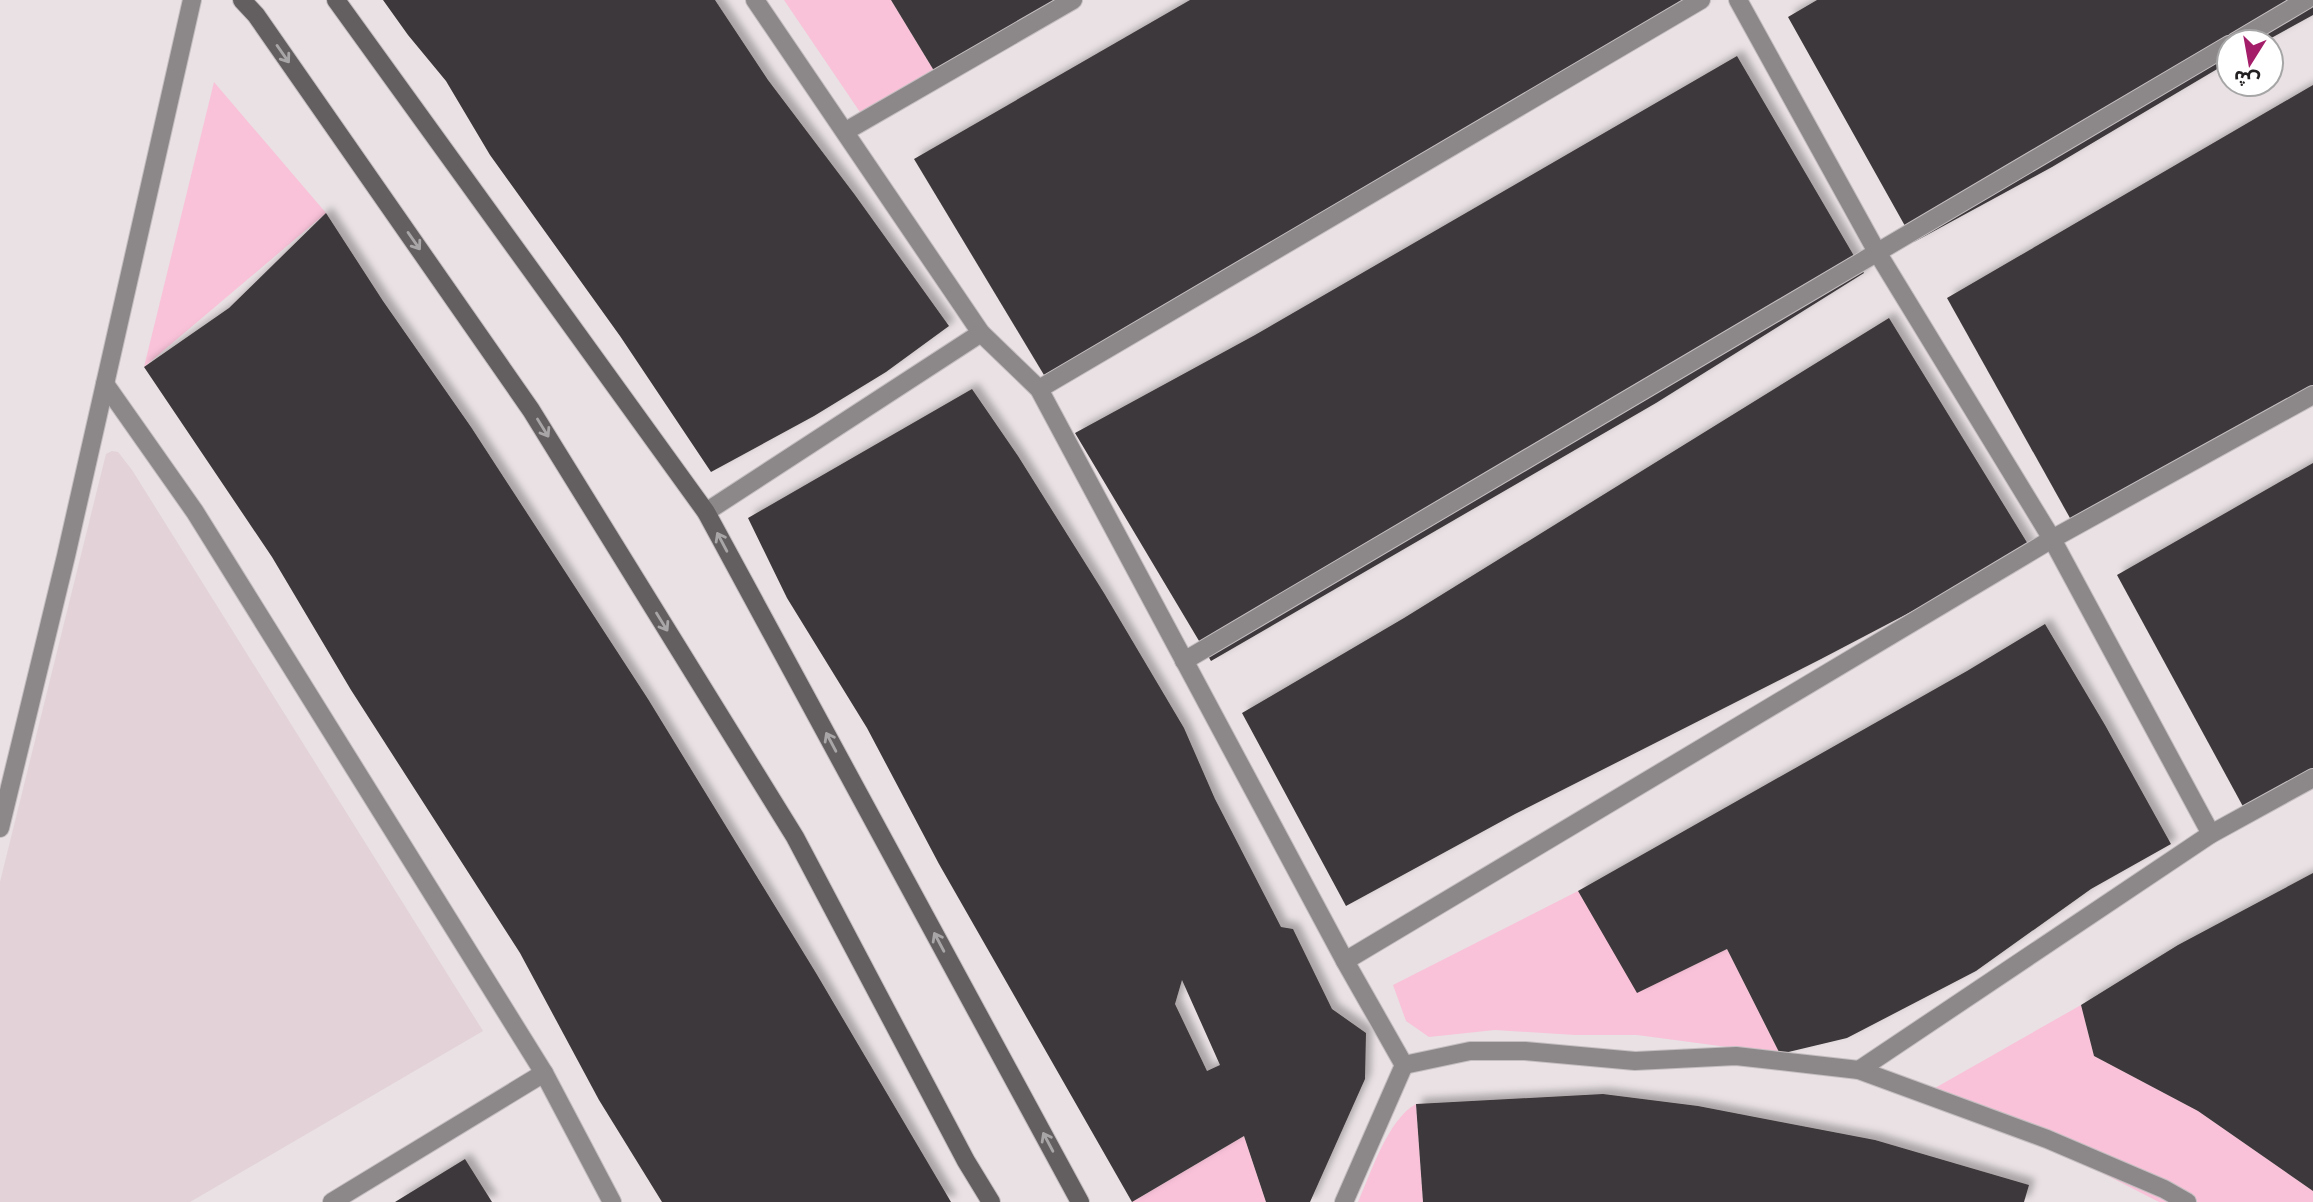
<svg xmlns="http://www.w3.org/2000/svg" width="2313" height="1202" viewBox="0 0 2313 1202" font-family="Commissioner,'Noto Sans Arabic',sans-serif">
  <style>
    .built { fill: #e3d2d8 }
    .green { fill: #f9c2d8 }
    .building { fill: #3e383a; fill-rule: evenodd; filter: url(#shadow) }
    .lines { fill: none; stroke-linecap: round; stroke-linejoin: round }
    .street-casing { stroke: #c5bec1; stroke-width: 20 }
    .secondary-casing { stroke: #c5bec1; stroke-width: 20 }
    .street { stroke: #8c888a; stroke-width: 18 }
    .secondary { stroke: #635e60; stroke-width: 18 }
    .oneway { stroke: #a9a6a8 }
  </style>
  <defs>
    <filter id="shadow"><feDropShadow dx="6" dy="-6" stdDeviation="3.5" flood-color="#0004"/></filter>
  </defs>
  <rect width="100%" height="100%" fill="#e9e1e4"/>
  <path class="built" d="M 112,451 L 118,452 L 132,470 L 483,1031 L 190,1202 L 0,1202 L 0,882 L 106,454 Z"/>
  <g class="green">
    <path d="M 784,0 L 891,0 L 936,74 L 864,118 Z"/>
    <path d="M 214,82 L 326,213 L 144,367 Z"/>
    <path d="M 1578,891 L 1638,992 L 1727,949 L 1780,1054 L 1637,1035 L 1575,1035 L 1495,1030 L 1429,1037 L 1406,1021 L 1393,985 Z"/>
    <path d="M 2081,1005 L 2094,1056 L 2198,1111 L 2313,1191 L 2313,1202 L 2159,1202 L 1935,1088 Z"/>
    <path d="M 1416,1104 L 1423,1202 L 1358,1202 C 1371,1173 1388,1119 1416,1104 Z"/>
    <path d="M 1244,1136 L 1266,1202 L 1132,1202 Z"/>
  </g>
  <g class="building">
    <path d="M 383,0 L 715,0 L 768,80 L 855,195 L 949,326 L 886,372 L 814,416 L 711,472 L 620,336 L 490,155 L 446,81 L 408,35 Z"/>
    <path d="M 891,0 L 1059,0 L 936,74 Z"/>
    <path d="M 1190,0 L 1708,0 L 1218,280 L 1044,375 L 914,159 Z"/>
    <path d="M 1817,0 L 2313,0 L 2313,15 L 2264,42 L 2229,42 L 2229,62 L 2052,167 L 1914,242 L 1788,17 Z"/>
    <path d="M 1737,56 L 1864,273 L 1656,403 L 1211,661 L 1075,433 L 1255,335 Z"/>
    <path d="M 2313,85 L 2313,391 L 2075,527 L 1947,298 Z"/>
    <path d="M 326,213 L 383,301 L 471,427 L 648,699 L 816,973 L 951,1202 L 662,1202 L 599,1100 L 520,953 L 351,690 L 272,557 L 144,367 L 229,308 Z"/>
    <path d="M 1889,318 L 2031,549 L 1821,659 L 1515,814 L 1346,906 L 1242,713 L 1404,618 Z"/>
    <path d="M 972,389 L 1018,456 L 1104,593 L 1184,728 L 1215,799 L 1281,927 L 1293,929 L 1332,1009 L 1366,1033 L 1365,1079 L 1310,1202 L 1266,1202 L 1244,1136 L 1132,1202 L 939,864 L 867,728 L 787,598 L 748,518 ZM 1182,980 L 1220,1065 L 1207,1071 L 1175,1004 Z"/>
    <path d="M 2313,463 L 2313,779 L 2246,812 L 2117,575 Z"/>
    <path d="M 2045,624 L 2105,725 L 2171,844 L 2091,889 L 1976,971 L 1847,1038 L 1780,1054 L 1727,949 L 1637,993 L 1578,891 L 1967,671 Z"/>
    <path d="M 2313,873 L 2313,1191 L 2198,1111 L 2094,1056 L 2081,1005 L 2178,945 Z"/>
    <path d="M 1603,1094 L 1698,1106 L 1875,1140 L 2029,1185 L 2024,1202 L 1423,1202 L 1416,1104 Z"/>
    <path d="M 465,1159 L 492,1202 L 395,1202 Z"/>
  </g>
  <g class="lines">
    <defs>
      <g id="street">
        <path d="M 755,0 L 981,333 L 1039,389 L 1345,961 L 1404,1065"/>
        <path d="M 1738,0 L 1877,252 L 2052,539 L 2211,834"/>
        <path d="M 2235,42 L 2306,0"/>
        <path d="M 846,131 L 1073,0"/>
        <path d="M 105,384 L 195,512 L 544,1073 L 612,1202"/>
        <path d="M 1039,389 L 1701,0"/>
        <path d="M 706,512 L 981,333"/>
        <path d="M 1184,661 L 2229,45"/>
        <path d="M 0,828 L 66,556 L 192,0"/>
        <path d="M 1345,961 L 2052,539 L 2313,395"/>
        <path d="M 1404,1065 L 1470,1051 L 1525,1051 L 1635,1061 L 1736,1056 L 1859,1070 L 2047,1139 L 2164,1189 L 2187,1202"/>
        <path d="M 1859,1070 L 2211,834 L 2313,778"/>
        <path d="M 332,1202 L 544,1073"/>
        <path d="M 1344,1202 L 1404,1065"/>
      </g>
      <g id="secondary">
        <path d="M 242,0 L 256,15 L 531,410 L 795,837 L 966,1161 L 991,1202"/>
        <path d="M 336,0 L 706,512 L 1080,1202"/>
      </g>
    </defs>
    <use href="#street" class="street-casing"/>
    <use href="#secondary" class="secondary-casing"/>
    <use href="#street" class="street"/>
    <use href="#secondary" class="secondary"/>
  </g>
  <defs><path id="oneway-shaft" d="M-6 0H5M1.5-3L5.5 0L1.5 3" fill="none" stroke-width="1.6" stroke-linecap="round" stroke-linejoin="round" transform="scale(1.75)"/></defs>
  <g class="oneway">
    <use href="#oneway-shaft" transform="translate(283 54) rotate(55)"/>
    <use href="#oneway-shaft" transform="translate(414 241) rotate(55)"/>
    <use href="#oneway-shaft" transform="translate(543 428) rotate(58)"/>
    <use href="#oneway-shaft" transform="translate(722 542) rotate(-118)"/>
    <use href="#oneway-shaft" transform="translate(662 622) rotate(58)"/>
    <use href="#oneway-shaft" transform="translate(831 742) rotate(-118)"/>
    <use href="#oneway-shaft" transform="translate(939 942) rotate(-118)"/>
    <use href="#oneway-shaft" transform="translate(1048 1142) rotate(-118)"/>
  </g>
  <g transform="translate(2250 63) rotate(191)"><circle r="33" fill="#ffffff" stroke="#a7a6a6" stroke-width="2"/>
  <path d="M0-5L12 26L0 18L-12 26Z" fill="#a41d68"/>
  <text y="-10" font-size="19" font-weight="bold" text-anchor="middle" fill="#232021">ش</text>
  </g>
</svg>
